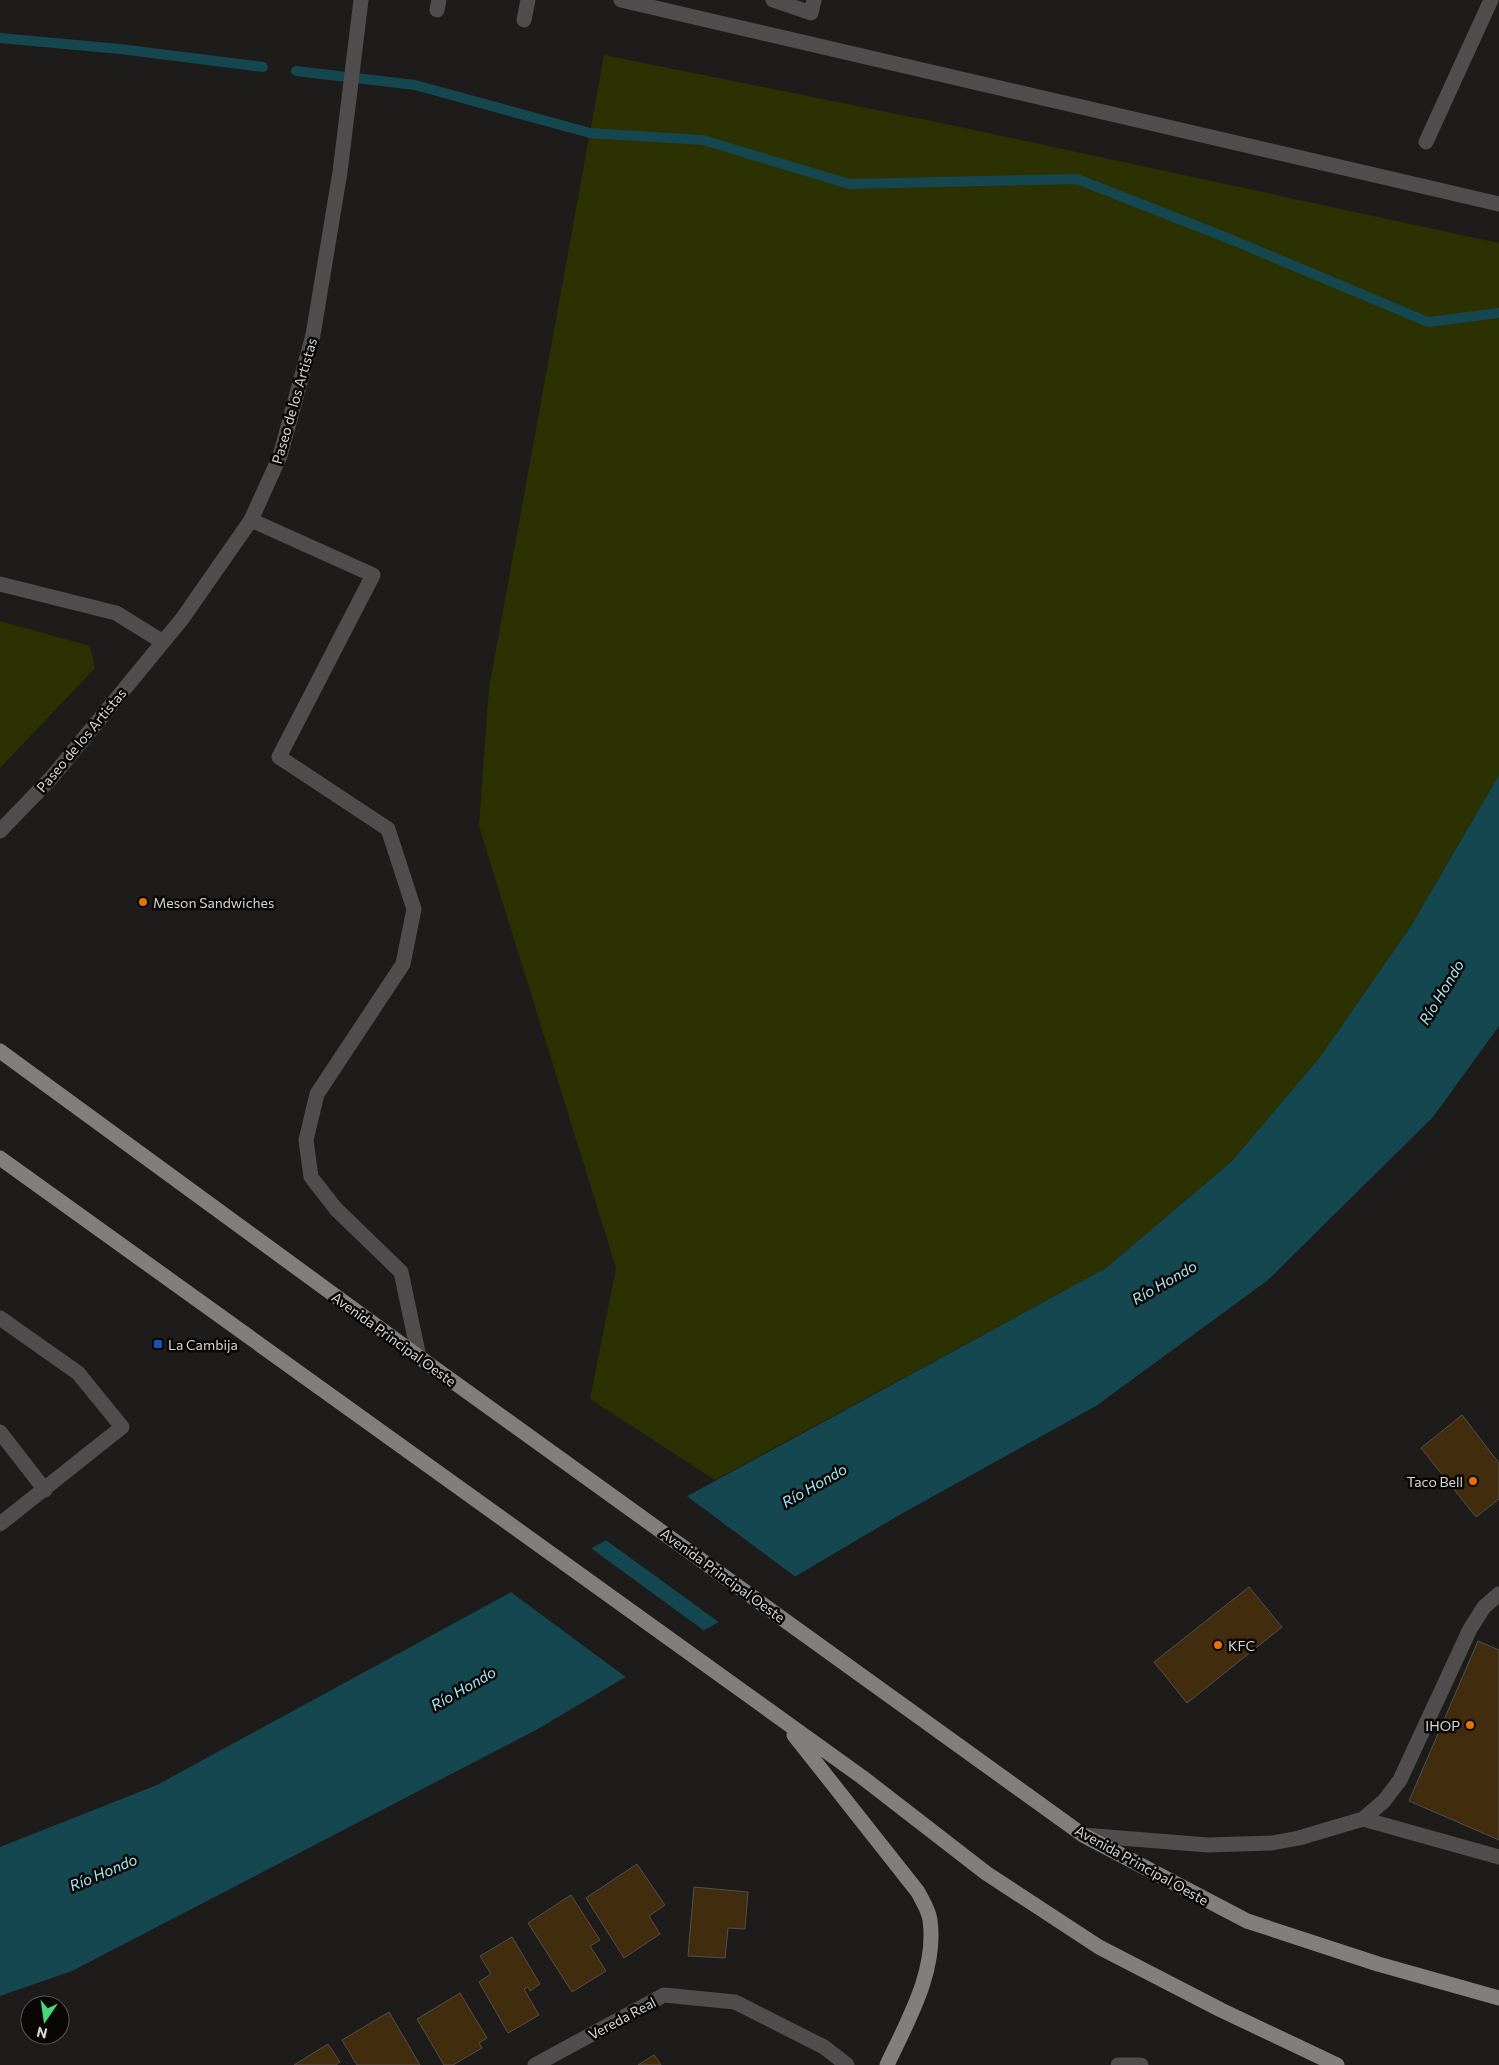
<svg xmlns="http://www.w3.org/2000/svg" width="1499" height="2065" viewBox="0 0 1499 2065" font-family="Commissioner,sans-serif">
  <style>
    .green { fill: #2b3100 }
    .water { fill: #154750 }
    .pier { fill: #1e1c1a }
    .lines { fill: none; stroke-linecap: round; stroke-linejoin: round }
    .stream { stroke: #154750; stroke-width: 10 }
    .building { fill: #412c0d; stroke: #52504d }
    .minor { stroke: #4f4d4d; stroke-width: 15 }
    .major { stroke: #817e7e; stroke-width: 15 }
    .food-dot { fill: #e8710a; stroke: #080706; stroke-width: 2 }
    .transit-dot { fill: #1a4fb4; stroke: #080706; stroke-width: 2 }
    .labels { text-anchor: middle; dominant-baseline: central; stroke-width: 5; stroke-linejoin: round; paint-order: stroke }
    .street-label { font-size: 14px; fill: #d6d5d4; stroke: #080706 }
    .poi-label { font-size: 14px; fill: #d6d5d4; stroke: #080706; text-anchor: start }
    .water-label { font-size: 15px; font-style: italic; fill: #a3e8f7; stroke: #080706 }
  </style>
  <rect width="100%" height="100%" fill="#1e1c1a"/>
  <g class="green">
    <path d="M 604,55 L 951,125 L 1499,243 L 1499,775 L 1411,926 L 1320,1057 L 1232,1161 L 1106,1268 L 715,1480 L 590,1399 L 616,1268 L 479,826 L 489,688 Z"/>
    <path d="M 0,621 L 90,646 L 95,668 L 0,768 Z"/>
  </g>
  <path class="water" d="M 1499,775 L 1499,1026 L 1433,1117 L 1268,1280 L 1096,1406 L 894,1518 L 536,1730 L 72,1971 L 0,1996 L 0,1847 L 157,1785 L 1106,1268 L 1232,1161 L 1320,1057 L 1411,926 Z"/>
  <g class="pier">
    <path d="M 684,1494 L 797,1578 L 720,1623 L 603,1538 Z"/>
    <path d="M 588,1546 L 706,1632 L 627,1678 L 508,1590 Z"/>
  </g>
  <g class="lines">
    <g class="stream">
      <path d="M 0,38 L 120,49 L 263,67"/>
      <path d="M 296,71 L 415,85 L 590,133 L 703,140 L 849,184 L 1077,179 L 1230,239 L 1428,322 L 1499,313"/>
    </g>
  </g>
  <g class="building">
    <path d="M 1462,1415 L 1499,1463 L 1499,1499 L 1476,1517 L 1421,1448 Z"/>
    <path d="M 1249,1587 L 1282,1627 L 1187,1703 L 1154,1662 Z"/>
    <path d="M 1478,1641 L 1499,1650 L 1499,1840 L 1409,1801 Z"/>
    <path d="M 637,1864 L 665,1905 L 649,1916 L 660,1934 L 624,1958 L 586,1898 Z"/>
    <path d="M 694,1887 L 748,1892 L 745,1929 L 728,1928 L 725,1958 L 688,1956 Z"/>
    <path d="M 571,1895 L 600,1940 L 590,1946 L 606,1971 L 572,1992 L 528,1923 Z"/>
    <path d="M 512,1937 L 540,1984 L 530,1991 L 528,1987 L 524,1989 L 539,2015 L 508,2033 L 479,1982 L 491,1974 L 480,1956 Z"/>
    <path d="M 460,1993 L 487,2038 L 479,2043 L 482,2048 L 453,2065 L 444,2065 L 417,2019 Z"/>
    <path d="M 389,2012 L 420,2065 L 357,2065 L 342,2040 Z"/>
    <path d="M 328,2044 L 340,2062 L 336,2065 L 294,2065 Z"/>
    <path d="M 654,2055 L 661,2065 L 638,2065 Z"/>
  </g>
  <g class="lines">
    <g class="minor">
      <path d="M 621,0 L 1499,204"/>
      <path d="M 773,0 L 811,13 L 814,0"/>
      <path d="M 437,10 L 439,0"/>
      <path d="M 524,20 L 528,0"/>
      <path d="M 1426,142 L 1491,0"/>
      <path d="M 251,520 L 373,575 L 279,757 L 388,829 L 414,909 L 403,964 L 317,1094 L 306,1140 L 311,1177 L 336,1209 L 401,1272 L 419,1357"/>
      <path d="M 0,584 L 116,613 L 163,642"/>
      <path d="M 0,831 L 52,777 L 182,619 L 251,520 L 280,456 L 313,335 L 340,172 L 361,0"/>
      <path d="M 0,1318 L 78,1373 L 122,1427 L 0,1524"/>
      <path d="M 0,1432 L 45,1490"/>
      <path d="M 1363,1819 L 1499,1857"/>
      <path d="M 1083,1835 L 1208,1845 L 1272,1843 L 1299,1838 L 1363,1819 L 1384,1801 L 1400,1780 L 1470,1629 L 1484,1607 L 1499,1594"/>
      <path d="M 535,2065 L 664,1995 L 735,2002 L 824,2047 L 847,2065"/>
      <path d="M 1118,2065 L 1141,2065"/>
    </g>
    <g class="major">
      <path d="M 0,1051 L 419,1357 L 1083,1835 L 1247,1921 L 1378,1964 L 1499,1998"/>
      <path d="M 0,1158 L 862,1777 L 986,1873 L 1099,1947 L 1221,2010 L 1337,2065"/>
      <path d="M 794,1735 L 918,1892 C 922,1900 929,1911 930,1920 C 937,1971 908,2020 887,2065"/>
    </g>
  </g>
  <g class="food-dot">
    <circle cx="143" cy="902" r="5"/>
    <circle cx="1473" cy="1481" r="5"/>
    <circle cx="1218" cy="1645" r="5"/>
    <circle cx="1470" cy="1725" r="5"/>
  </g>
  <rect class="transit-dot" x="153" y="1339" width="10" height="10" rx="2.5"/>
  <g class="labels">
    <g class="street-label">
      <text transform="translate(294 401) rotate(-74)">Paseo de los Artistas</text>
      <text transform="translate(81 740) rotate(-50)">Paseo de los Artistas</text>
      <text transform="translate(394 1339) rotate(36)">Avenida Principal Oeste</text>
      <text transform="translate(723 1575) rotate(36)">Avenida Principal Oeste</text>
      <text transform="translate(1142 1865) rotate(29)">Avenida Principal Oeste</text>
      <text transform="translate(622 2018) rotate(-28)">Vereda Real</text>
    </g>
    <g class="poi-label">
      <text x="153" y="902">Meson Sandwiches</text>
      <text x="168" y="1344">La Cambija</text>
      <text x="1463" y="1481" text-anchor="end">Taco Bell</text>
      <text x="1228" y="1645">KFC</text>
      <text x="1460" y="1725" text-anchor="end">IHOP</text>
    </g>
    <g class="water-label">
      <text transform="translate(1441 992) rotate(-59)">Río Hondo</text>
      <text transform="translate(1164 1282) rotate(-30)">Río Hondo</text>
      <text transform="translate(814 1485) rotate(-30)">Río Hondo</text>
      <text transform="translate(463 1688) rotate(-30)">Río Hondo</text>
      <text transform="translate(103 1872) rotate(-23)">Río Hondo</text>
    </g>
  </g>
  <g transform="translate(45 2020) rotate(193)"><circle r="24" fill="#080706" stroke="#5a5958"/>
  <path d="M0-4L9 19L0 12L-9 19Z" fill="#46d779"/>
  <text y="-8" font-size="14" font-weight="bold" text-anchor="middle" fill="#d6d5d4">N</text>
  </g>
</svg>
